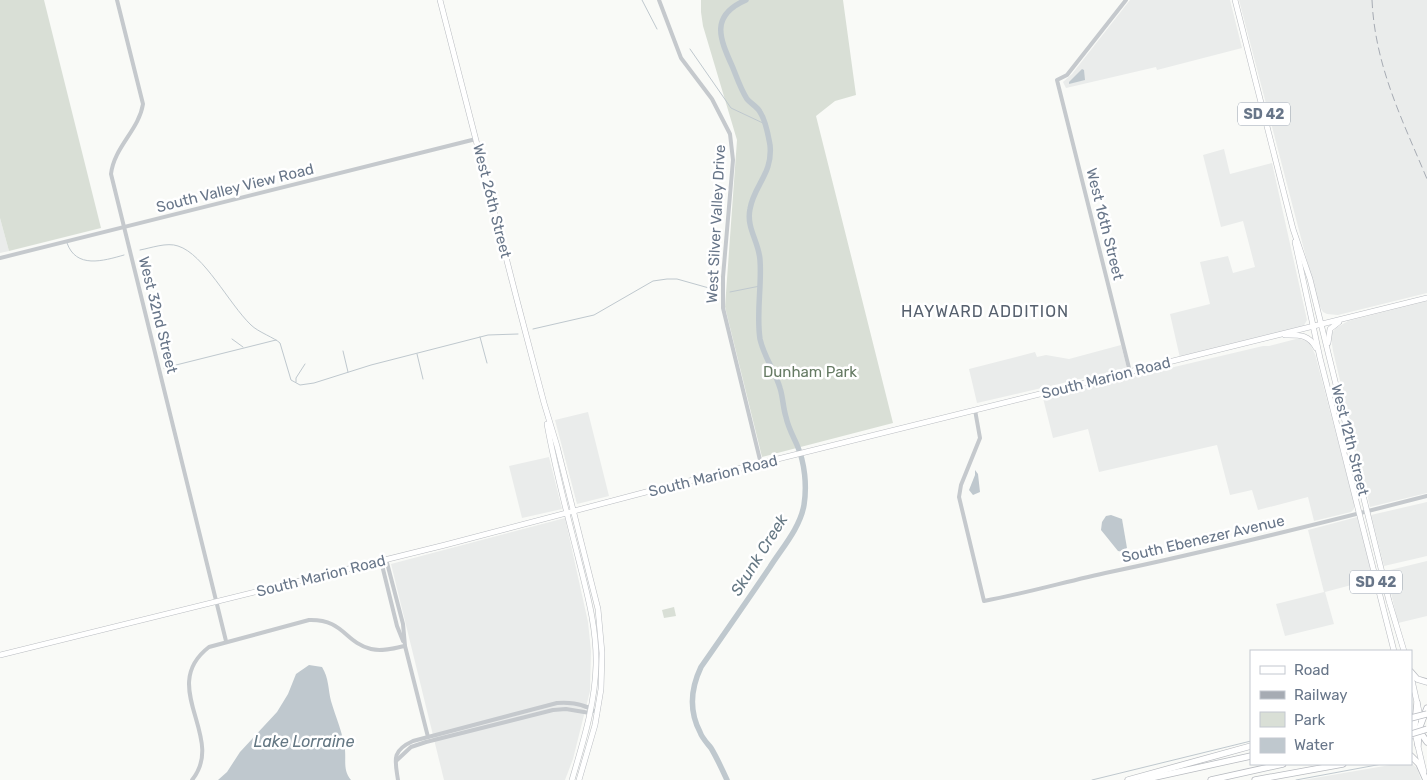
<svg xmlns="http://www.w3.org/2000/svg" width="1427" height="780" viewBox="0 0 1427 780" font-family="Rubik,sans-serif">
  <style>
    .built { fill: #eaeceb }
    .green { fill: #d9dfd6 }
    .water { fill: #bfc8ce }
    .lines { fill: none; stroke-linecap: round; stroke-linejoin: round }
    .stream { stroke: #bfc8ce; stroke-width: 1 }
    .river { stroke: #bfc8ce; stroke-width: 5.5 }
    .major-casing { stroke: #b9bcc1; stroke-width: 6 }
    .highway-casing { stroke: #b8bbc0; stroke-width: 7 }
    .minor { stroke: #c5c9cd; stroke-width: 4 }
    .major { stroke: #fff; stroke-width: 5 }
    .highway { stroke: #fff; stroke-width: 5.5 }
    .rail { stroke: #a6abb3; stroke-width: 1; stroke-dasharray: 8 4; stroke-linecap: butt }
    .highway-bridge-casing { stroke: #b8bbc0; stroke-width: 7; stroke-linecap: butt }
    .highway-bridge { stroke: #fff; stroke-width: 5.5 }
    .labels { text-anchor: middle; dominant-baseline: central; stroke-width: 5; stroke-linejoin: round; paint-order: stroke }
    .shield { fill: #fff; stroke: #959fac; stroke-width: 1 }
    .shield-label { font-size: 14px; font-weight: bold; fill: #687689 }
    .street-label { font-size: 15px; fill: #687689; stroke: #fff }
    .park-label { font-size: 15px; fill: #657a63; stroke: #fff }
    .neighbourhood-label { font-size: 16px; letter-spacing: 1px; fill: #56606e; stroke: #fff }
    .water-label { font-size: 16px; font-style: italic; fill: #647783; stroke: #fff }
  </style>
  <rect width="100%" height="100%" fill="#f9faf7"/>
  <g class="built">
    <path d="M 1130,0 L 1230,0 L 1242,48 L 1157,70 L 1156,67 L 1066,88 L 1063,82 L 1072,74 Z"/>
    <path d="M 1239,0 L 1427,0 L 1427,293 L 1338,315 L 1327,314 L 1323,312 L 1319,305 L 1302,242 Z"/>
    <path d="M 1224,149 L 1230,174 L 1272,163 L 1307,320 L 1303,327 L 1180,358 L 1170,314 L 1210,304 L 1200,262 L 1228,256 L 1233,273 L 1255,267 L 1243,221 L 1221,227 L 1203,155 Z"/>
    <path d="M 0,218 L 9,251 L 0,253 Z"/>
    <path d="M 1427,301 L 1427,493 L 1370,507 L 1333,351 L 1331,338 L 1332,333 L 1336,328 L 1348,321 Z"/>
    <path d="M 1296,339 L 1300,339 L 1309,342 L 1315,354 L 1354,503 L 1354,509 L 1351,512 L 1314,521 L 1308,497 L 1258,510 L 1252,490 L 1230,495 L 1217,445 L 1099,472 L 1088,429 L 1053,438 L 1043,398 L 1263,346 L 1269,346 Z"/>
    <path d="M 1121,345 L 1127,368 L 977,403 L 969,369 L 1035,352 L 1037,357 L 1046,355 L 1069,359 Z"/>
    <path d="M 588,412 L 609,496 L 577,504 L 555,420 Z"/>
    <path d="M 549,457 L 562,509 L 522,518 L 509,466 Z"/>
    <path d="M 1427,502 L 1427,556 L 1384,566 L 1371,515 Z"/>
    <path d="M 1357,517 L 1374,579 L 1325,592 L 1334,624 L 1285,636 L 1276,604 L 1324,592 L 1308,530 Z"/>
    <path d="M 565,518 L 588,622 L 591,651 L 590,691 L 573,759 L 565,780 L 444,780 L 391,564 Z"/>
    <path d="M 1427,561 L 1427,616 L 1398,623 L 1386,571 Z"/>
    <path d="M 1396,764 L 1412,764 L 1417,768 L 1421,780 L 1303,780 Z"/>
  </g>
  <g class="green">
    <path d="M 0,0 L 44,0 L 101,228 L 9,251 L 0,218 Z"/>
    <path d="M 701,0 L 843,0 L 856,95 L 835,101 L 816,116 L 893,423 L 762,457 L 725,307 L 737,140 L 703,26 L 701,12 Z"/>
    <path d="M 674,607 L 676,616 L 664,618 L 662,610 Z"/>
  </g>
  <g class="water">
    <path d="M 1082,69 L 1084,70 L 1085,80 L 1069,84 L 1069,82 Z"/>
    <path d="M 975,470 L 978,474 L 980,492 L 973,495 L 969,490 L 975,475 Z"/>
    <path d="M 1111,515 L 1122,519 L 1127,548 L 1123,552 L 1118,551 L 1101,530 L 1102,522 L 1106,516 Z"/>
    <path d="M 309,665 L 322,667 C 329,678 328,689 331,701 C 336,718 343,733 345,750 C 346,762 343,770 351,780 L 218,780 L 227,772 L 240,752 L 277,712 L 288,694 L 296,674 Z"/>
  </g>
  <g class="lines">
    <g class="stream">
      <path d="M 642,0 L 657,29"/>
      <path d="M 690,49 L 731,108 L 765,124"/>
      <path d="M 67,243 C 76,269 103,261 124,255"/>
      <path d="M 140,250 C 151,248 167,242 178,246 C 204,254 229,304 251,325 C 258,332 275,338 280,343 L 291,380 L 300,385 L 314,383 L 371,365 L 488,335 L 518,334"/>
      <path d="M 730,292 L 760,286"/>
      <path d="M 533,329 L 594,315 L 653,281 L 667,279 L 677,279 L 716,290"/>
      <path d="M 480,337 L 487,363"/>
      <path d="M 232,339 L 243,347"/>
      <path d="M 343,351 L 348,372"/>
      <path d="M 417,354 L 423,379"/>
      <path d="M 164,368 L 276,340"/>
      <path d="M 296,382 L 296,378 L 305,364"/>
      <path d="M 1092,780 L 1251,741"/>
      <path d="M 1296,780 L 1382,764"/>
    </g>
    <path class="river" d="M 727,780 C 722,769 717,758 711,748 C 707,743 702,738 700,732 C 689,711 691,688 701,667 C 724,634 747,601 770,567 C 782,548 800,528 804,505 C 807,486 805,463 797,445 C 793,436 788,427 786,417 C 783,408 783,397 780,388 C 775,371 764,357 760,339 C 756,313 762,286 760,260 C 759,242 746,228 750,209 C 754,185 773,174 770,145 C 768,134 766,121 760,112 C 757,106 751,104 747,99 C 741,90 737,78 733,68 C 720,39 709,16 746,0"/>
    <defs>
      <g id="major">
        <path d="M 440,0 L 518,304 L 544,403 L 557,446 L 598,609 L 602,653 L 601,689 L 595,725 L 579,780"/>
        <path d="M 1235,0 L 1293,229 L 1310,279 L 1389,601 L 1404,651"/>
        <path d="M 1295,242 L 1320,358 L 1394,651"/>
        <path d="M 1285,335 C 1299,335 1309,334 1316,348"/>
        <path d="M 1328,343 L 1330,329 L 1339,322"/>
        <path d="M 547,424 C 555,469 567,513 578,557 C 587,593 597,628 596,665 C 595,705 583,742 572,780"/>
        <path d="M 0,655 L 445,545 L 665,487 L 1427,298"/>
        <path d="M 1411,676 L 1421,720"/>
        <path d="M 1411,716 L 1424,772"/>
      </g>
      <g id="highway">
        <path d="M 1411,672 L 1417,679 L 1427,682"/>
        <path d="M 1418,729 L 1427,742"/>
        <path d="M 1411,736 L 1415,725 L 1417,703"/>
        <path d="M 1418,745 L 1419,729 L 1427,708"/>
        <path d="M 1411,756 L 1419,764 L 1426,780"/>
        <path d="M 1128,780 L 1251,746"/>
        <path d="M 1142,780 L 1251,756"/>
        <path d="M 1211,780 L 1283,764"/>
        <path d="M 1255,780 L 1343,764"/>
      </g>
    </defs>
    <use href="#major" class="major-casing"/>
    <use href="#highway" class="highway-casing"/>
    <g class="minor">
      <path d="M 117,0 L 143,104 C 139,130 114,147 111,174 L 226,641"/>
      <path d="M 659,0 L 681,58 L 712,99 L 730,134 L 733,160 L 723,277 L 723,308 L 761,464"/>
      <path d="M 1126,0 L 1067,75 L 1057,80 L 1130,372"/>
      <path d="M 0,258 L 476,139"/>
      <path d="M 975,410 L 980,438 L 961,485 L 959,497 L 984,601 C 1027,593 1068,581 1110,572 C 1216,550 1322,523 1427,496"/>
      <path d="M 386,559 L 403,624 L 405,646 L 428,737"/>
      <path d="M 381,561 L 397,626 L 403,641"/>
      <path d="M 396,761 L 411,747 L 426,742 L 553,710 L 566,709 L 590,713"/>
      <path d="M 192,780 C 227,737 157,687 209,647 L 309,620 C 344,619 344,642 371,649 C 383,652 394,648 405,646"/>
      <path d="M 398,780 C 395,760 391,751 413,741 L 557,703 C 571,702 587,704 598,714"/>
    </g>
    <use href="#major" class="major"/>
    <use href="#highway" class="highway"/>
    <path class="rail" d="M 1372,0 C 1375,66 1402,119 1427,179"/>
    <defs>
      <g id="highway-bridge">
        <path d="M 1411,718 L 1427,714"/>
        <path d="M 1411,734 L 1427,729"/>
      </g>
    </defs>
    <use href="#highway-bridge" class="highway-bridge-casing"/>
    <use href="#highway-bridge" class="highway-bridge"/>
  </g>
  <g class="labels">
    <g class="shield">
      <rect x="1238" y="102.5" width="52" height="23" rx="4"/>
      <rect x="1350" y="570.5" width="52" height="23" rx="4"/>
    </g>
    <g class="shield-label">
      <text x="1264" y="114">SD 42</text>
      <text x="1376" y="582">SD 42</text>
    </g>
    <g class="street-label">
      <text transform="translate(235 188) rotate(-14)">South Valley View Road</text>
      <text transform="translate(492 201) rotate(76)">West 26th Street</text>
      <text transform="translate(716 224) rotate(-87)">West Silver Valley Drive</text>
      <text transform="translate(1105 224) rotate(76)">West 16th Street</text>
      <text transform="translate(158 315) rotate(76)">West 32nd Street</text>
      <text transform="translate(1106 378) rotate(-14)">South Marion Road</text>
      <text transform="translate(1350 440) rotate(76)">West 12th Street</text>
      <text transform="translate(713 476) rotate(-14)">South Marion Road</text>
      <text transform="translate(1203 539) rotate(-13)">South Ebenezer Avenue</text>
      <text transform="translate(321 576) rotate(-14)">South Marion Road</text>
    </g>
    <g class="park-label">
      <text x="810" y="372">Dunham Park</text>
    </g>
    <g class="neighbourhood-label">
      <text x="985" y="311">HAYWARD ADDITION</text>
    </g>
    <g class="water-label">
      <text transform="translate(759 555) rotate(-58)">Skunk Creek</text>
      <text x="304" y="741">Lake Lorraine</text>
    </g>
  </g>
  <rect x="1250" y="650" width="162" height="115" fill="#ffffff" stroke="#c3c8d0"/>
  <rect x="1260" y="666" width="25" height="8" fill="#ffffff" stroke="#c3c8d0"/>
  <text x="1294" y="675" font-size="15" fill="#687689">Road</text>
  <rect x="1260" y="691" width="25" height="8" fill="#a6abb3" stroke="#c3c8d0"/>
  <text x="1294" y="700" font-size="15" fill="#687689">Railway</text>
  <rect x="1260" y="712" width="25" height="15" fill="#d9dfd6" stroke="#c3c8d0"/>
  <text x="1294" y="725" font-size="15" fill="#687689">Park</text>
  <rect x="1260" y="738" width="25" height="15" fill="#bfc8ce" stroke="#c3c8d0"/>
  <text x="1294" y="750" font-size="15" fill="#687689">Water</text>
</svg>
